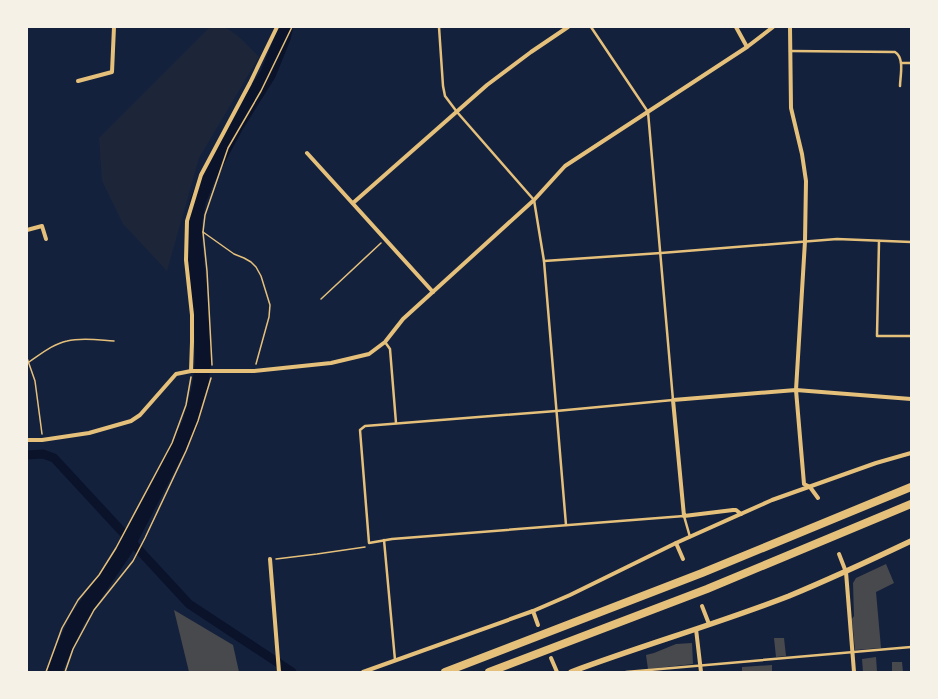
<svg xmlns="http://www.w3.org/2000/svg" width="938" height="699" viewBox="0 0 938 699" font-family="Lora,serif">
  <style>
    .green { fill: #1d2539 }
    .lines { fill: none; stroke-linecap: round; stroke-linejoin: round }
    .canal { stroke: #0b132b; stroke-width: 9 }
    .river { stroke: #0b132b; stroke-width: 16 }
    .building { fill: #48494c }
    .path { stroke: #e5c07b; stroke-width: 1.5 }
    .service { stroke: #e5c07b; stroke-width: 2.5 }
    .minor { stroke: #e5c07b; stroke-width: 4 }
    .tertiary { stroke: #e5c07b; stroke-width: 5.5 }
    .motorway { stroke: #e5c07b; stroke-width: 8 }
  </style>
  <rect width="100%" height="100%" fill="#14213d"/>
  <path class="green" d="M 210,27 C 214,27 219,26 222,27 C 234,29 251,49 259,57 L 199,158 L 167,271 L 123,224 L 102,181 L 99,138 Z"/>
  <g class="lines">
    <path class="canal" d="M 27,455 L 43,454 L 54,458 L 189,604 L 292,672"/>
    <path class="river" d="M 55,672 L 56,666 L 77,620 L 125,549 L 190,424 L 200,387 L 203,363 L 202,317 L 194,241 L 194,222 L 198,201 L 207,179 L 236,125 L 268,74 L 283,37 L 285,27"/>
  </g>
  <g class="building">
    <path d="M 886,564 L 894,583 L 876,592 L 881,648 L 855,650 L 852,619 L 854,616 L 853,583 L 856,578 Z"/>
    <path d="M 174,610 L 233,645 L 239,672 L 189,672 Z"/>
    <path d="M 774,638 L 784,638 L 786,656 L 776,657 Z"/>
    <path d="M 692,643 L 693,664 L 648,669 L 646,655 L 654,653 L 676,644 Z"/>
    <path d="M 876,657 L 877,672 L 863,672 L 862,659 Z"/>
    <path d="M 892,662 L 902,662 L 903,672 L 892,672 Z"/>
    <path d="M 772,665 L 772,672 L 742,672 L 742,667 Z"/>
  </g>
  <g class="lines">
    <g class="path">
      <path d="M 203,232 L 234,254 L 244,258 L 251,262 L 256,267 L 261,276 L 270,305 L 269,317 L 256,364"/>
      <path d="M 321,299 L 381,243"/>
      <path d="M 27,358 L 35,381 L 42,434"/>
      <path d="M 29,362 C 41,354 53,344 67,341 C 82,337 99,340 114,341"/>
      <path d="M 212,365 L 207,271 L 203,232 L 205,215 L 228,148 L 261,91 L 292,27"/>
      <path d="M 276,559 L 317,554 L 365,547"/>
      <path d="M 46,672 L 62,628 L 78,600 L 99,575 L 116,548 L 172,443 L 186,405 L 191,377"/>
      <path d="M 65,672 L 73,649 L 94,610 L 133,561 L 145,538 L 186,451 L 198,421 L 211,378"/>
    </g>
    <g class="service">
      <path d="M 439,27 L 443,86 L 445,96 L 457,112 L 534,200 L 544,261 L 566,525"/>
      <path d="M 591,27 L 648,112 L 673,400 L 556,411 L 365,426 L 360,430 L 369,543 L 392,539 L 684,516 L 690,537"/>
      <path d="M 790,51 L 895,52 C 905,58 900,77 900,86"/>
      <path d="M 901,63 L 911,63"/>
      <path d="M 879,241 L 877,336 L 911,336"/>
      <path d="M 544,261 L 661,253 L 837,239 L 911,242"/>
      <path d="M 385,342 L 390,349 L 396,423"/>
      <path d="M 384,540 L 395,660"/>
      <path d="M 626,672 L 911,647"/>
    </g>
    <g class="minor">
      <path d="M 736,27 L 747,47"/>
      <path d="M 790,27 L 791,108 L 802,154 L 806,181 L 805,241 L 796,390 L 804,484 L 810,487 L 818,498"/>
      <path d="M 78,81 L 112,72 L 114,27"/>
      <path d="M 307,153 L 433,292"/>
      <path d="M 353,203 L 487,85 L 531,52 L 568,27"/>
      <path d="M 27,230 L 42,226 L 46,239"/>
      <path d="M 191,371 L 192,342 L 192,315 L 186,260 L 187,221 L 201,175 L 250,83 L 277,27"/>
      <path d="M 27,440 L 42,440 L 89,433 L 131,421 L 140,415 L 176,374 L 191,371 L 254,371 L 331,363 L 369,354 L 385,342 L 403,319 L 534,200 L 565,166 L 747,47 L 773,27"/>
      <path d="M 741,514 L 736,510 L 733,510 L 684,516 L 673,400 L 796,390 L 911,399"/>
      <path d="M 676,543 L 683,559"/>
      <path d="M 839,554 L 846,572 L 854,672"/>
      <path d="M 270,559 L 279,672"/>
      <path d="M 702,606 L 709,624"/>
      <path d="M 533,611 L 538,625"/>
      <path d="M 696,629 L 701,672"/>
      <path d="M 551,658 L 557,672"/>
      <path d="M 363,672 L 533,611 L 570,595 L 676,543 L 772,500 L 876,463 L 911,453"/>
    </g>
    <path class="tertiary" d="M 571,672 C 643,645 717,624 789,596 C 830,579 871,560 911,541"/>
    <g class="motorway">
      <path d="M 445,672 L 702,573 L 911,487"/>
      <path d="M 489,672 L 707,589 L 911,504"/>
    </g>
  </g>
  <rect width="938" height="699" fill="none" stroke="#f6f1e7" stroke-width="56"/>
</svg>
